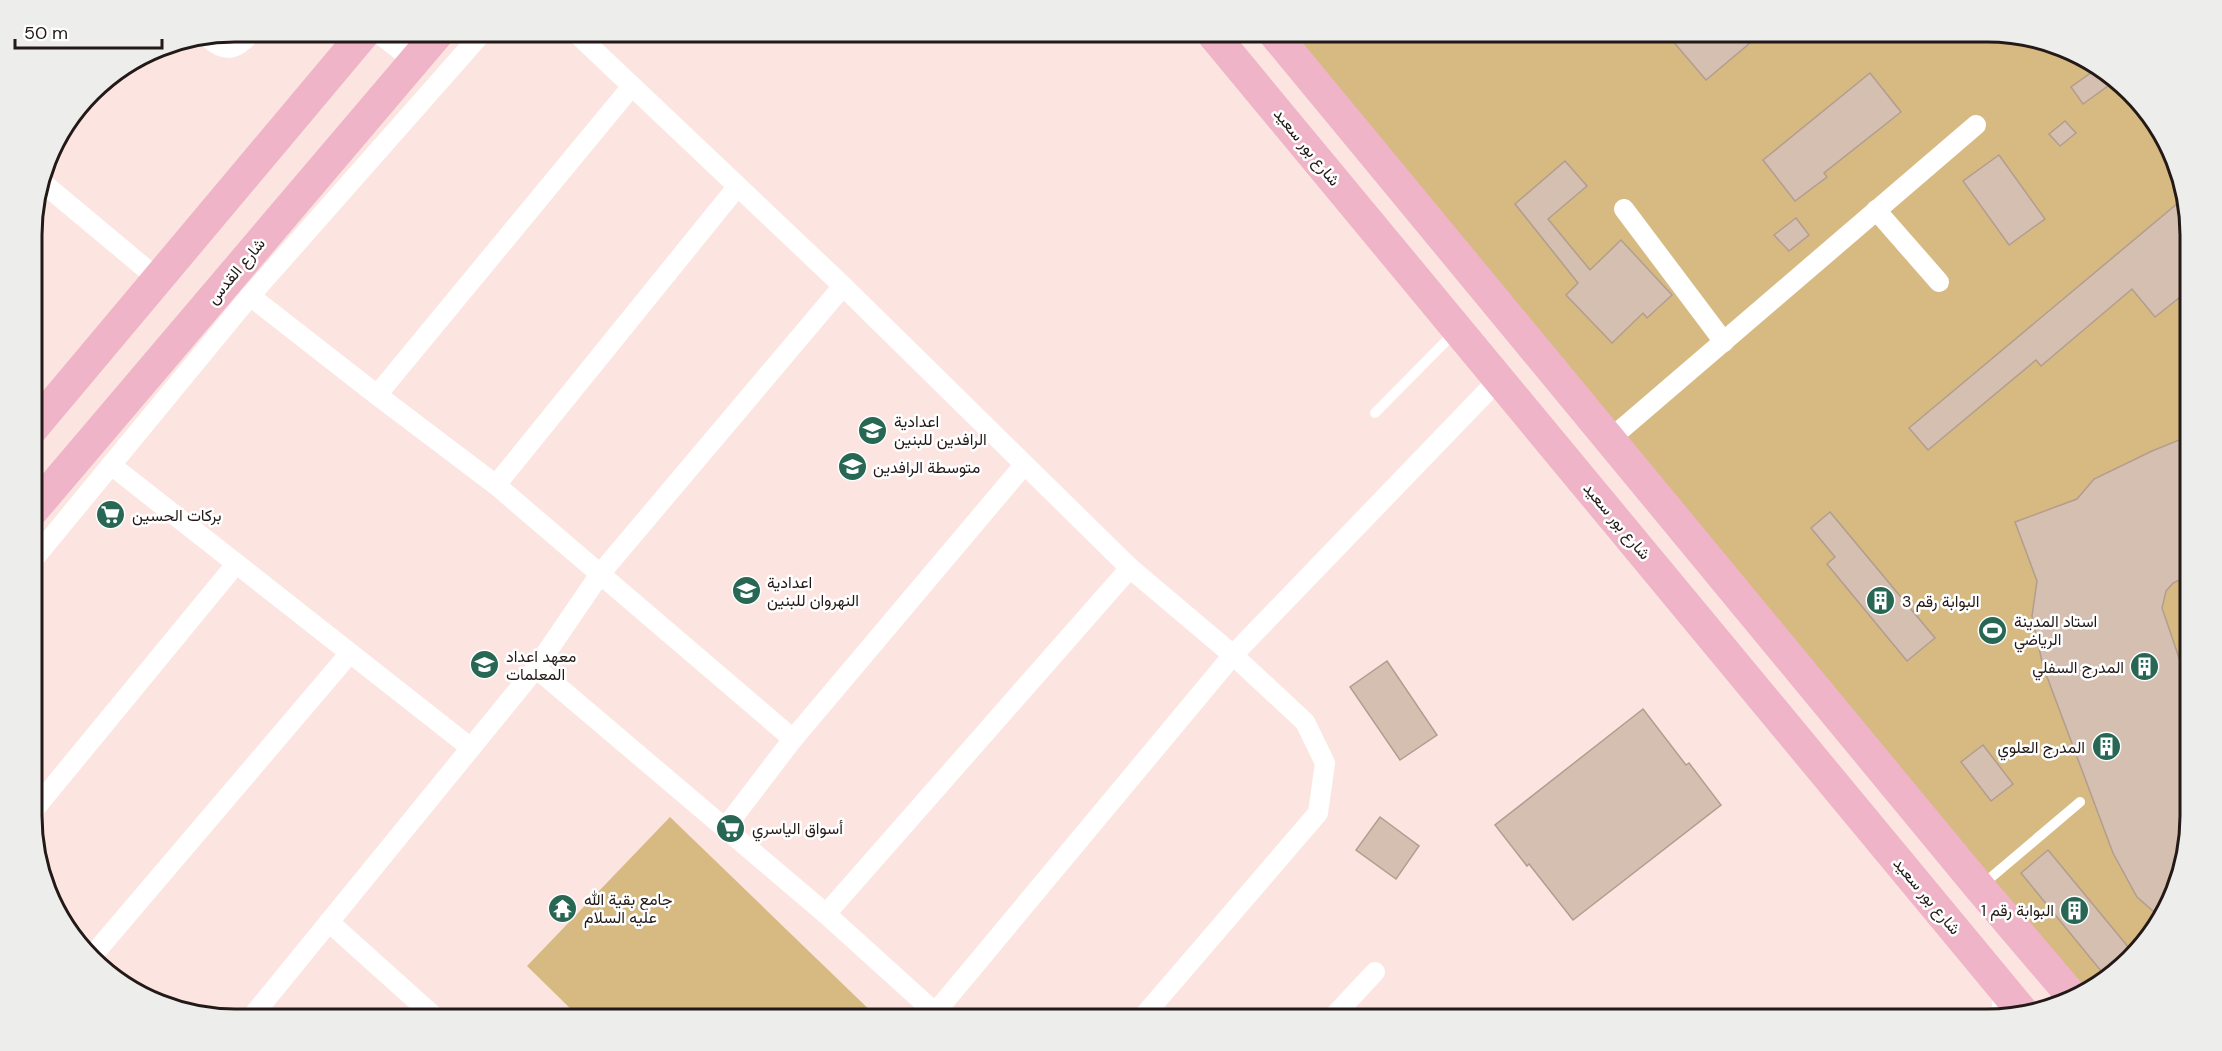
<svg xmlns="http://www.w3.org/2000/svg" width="2222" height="1051" viewBox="0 0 2222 1051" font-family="'DM Sans',Vazirmatn,sans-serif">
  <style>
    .green { fill: #d6ba82 }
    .building { fill: #d5bfb0; stroke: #b29d8f; stroke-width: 1.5 }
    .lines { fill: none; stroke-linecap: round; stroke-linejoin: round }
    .service { stroke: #fff; stroke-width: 10 }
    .minor { stroke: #fff; stroke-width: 20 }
    .primary { stroke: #efb4c8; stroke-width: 32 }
    .labels { text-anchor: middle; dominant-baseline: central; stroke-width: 5; stroke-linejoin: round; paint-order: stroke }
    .street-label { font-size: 16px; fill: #231917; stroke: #fff }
    .poi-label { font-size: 16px; fill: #231917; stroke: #fff; text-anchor: start }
    .rim { fill: none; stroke: #231917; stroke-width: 3 }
  </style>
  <rect width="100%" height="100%" fill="#fce5e1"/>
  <g class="green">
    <path d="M 1272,32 L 1987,32 L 2065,47 L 2149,112 L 2189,209 L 2190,816 L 2175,894 L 2148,940 L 2100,985 L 2076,993 Z"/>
    <path d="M 670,817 L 879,1019 L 581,1019 L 527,966 Z"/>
  </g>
  <g class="building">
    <path d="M 1665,32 L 1763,32 L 1706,80 Z"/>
    <path d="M 2095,70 L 2112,83 L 2083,104 L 2071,87 Z"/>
    <path d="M 1870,73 L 1901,112 L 1824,173 L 1827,177 L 1795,201 L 1763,160 Z"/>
    <path d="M 2065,121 L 2076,133 L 2060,146 L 2049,134 Z"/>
    <path d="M 1999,155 L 2045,219 L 2009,245 L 1963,181 Z"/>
    <path d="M 1565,161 L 1587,186 L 1548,219 L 1590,270 L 1621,240 L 1672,295 L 1647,318 L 1643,313 L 1612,343 L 1566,295 L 1578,283 L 1515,204 Z"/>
    <path d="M 2184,198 L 2189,209 L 2189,290 L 2155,317 L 2132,289 L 2041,366 L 2036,360 L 1928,450 L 1909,428 Z"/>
    <path d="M 1796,218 L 1809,235 L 1789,251 L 1774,235 Z"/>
    <path d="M 2189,436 L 2190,575 L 2173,583 L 2166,591 L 2162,608 L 2190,690 L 2190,816 L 2175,894 L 2161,918 L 2137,897 L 2113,853 L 2043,666 L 2032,616 L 2037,581 L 2015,522 L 2077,499 L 2094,479 L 2152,451 Z"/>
    <path d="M 1830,512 L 1935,638 L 1907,661 L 1827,564 L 1835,557 L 1811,528 Z"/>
    <path d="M 1387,661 L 1437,735 L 1400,760 L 1350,687 Z"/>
    <path d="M 1643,709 L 1686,765 L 1689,763 L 1721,805 L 1573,920 L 1529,864 L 1527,866 L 1495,825 Z"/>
    <path d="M 1983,745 L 2013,784 L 1991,801 L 1961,762 Z"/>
    <path d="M 1380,817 L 1419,846 L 1396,879 L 1356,850 Z"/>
    <path d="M 2048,850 L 2129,948 L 2101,971 L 2021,873 Z"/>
  </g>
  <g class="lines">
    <g class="service">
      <path d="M 1375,413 L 1455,332"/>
      <path d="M 1982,885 L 2080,802"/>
      <path d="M 1995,1019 L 1999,991"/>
    </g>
    <g class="minor">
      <path d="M 377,32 L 415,62"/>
      <path d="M 575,32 L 843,286 L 1130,568 L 1233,655 L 1305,722 L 1325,763 L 1318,813 L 1141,1019"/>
      <path d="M 207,37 C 226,54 237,50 252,32"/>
      <path d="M 43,183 L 158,279"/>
      <path d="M 1624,209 L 1724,342"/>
      <path d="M 1876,210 L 1939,282"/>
      <path d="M 250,296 L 377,395 L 496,485 L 793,739"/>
      <path d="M 377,395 L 632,86"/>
      <path d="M 1610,439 L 1976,125"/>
      <path d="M 111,465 L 471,748"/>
      <path d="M 496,485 L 737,187"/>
      <path d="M 33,560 L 250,296 L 483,32"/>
      <path d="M 536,668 L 826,914 L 942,1019"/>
      <path d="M 33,811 L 236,564"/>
      <path d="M 725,828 L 793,739 L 1024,465"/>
      <path d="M 826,914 L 1130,568"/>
      <path d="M 329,922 L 437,1019"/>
      <path d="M 93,955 L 350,653"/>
      <path d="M 935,1013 L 1233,655 L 1499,379"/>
      <path d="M 250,1019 L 536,668 L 600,574 L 843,286"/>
      <path d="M 1331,1019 L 1375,972"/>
    </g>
    <g class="primary">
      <path d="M 1211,32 L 2022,1011"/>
      <path d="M 1273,32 L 1980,888 L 2071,995"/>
      <path d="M 32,429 L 365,32"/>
      <path d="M 33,510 L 439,32"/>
    </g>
  </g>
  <defs>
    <symbol id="school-disc" viewBox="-11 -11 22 22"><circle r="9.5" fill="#286754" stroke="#fff"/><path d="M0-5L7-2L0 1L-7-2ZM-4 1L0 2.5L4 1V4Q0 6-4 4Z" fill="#fff"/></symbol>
    <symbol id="supermarket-disc" viewBox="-11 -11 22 22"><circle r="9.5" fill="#286754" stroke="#fff"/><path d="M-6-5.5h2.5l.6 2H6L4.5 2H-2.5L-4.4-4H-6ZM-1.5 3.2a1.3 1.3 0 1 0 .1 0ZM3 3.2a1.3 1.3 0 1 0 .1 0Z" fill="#fff"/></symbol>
    <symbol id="building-disc" viewBox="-11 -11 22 22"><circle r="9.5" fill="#286754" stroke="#fff"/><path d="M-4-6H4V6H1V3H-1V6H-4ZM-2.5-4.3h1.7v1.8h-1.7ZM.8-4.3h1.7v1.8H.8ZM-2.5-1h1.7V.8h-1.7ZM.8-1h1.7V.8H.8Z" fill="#fff"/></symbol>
    <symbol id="stadium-disc" viewBox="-11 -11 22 22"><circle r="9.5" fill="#286754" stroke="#fff"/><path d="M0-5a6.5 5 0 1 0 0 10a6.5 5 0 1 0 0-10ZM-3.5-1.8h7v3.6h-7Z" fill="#fff"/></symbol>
    <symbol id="temple-disc" viewBox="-11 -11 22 22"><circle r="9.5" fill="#286754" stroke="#fff"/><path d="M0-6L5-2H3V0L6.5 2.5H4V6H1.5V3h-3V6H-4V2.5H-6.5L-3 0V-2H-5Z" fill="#fff"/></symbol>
  </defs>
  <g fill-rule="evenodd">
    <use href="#school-disc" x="856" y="414" width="33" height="33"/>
    <use href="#school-disc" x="836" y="450" width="33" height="33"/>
    <use href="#supermarket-disc" x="94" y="498" width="33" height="33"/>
    <use href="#school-disc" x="730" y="574" width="33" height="33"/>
    <use href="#building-disc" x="1864" y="584" width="33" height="33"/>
    <use href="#stadium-disc" x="1976" y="614" width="33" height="33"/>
    <use href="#school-disc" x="468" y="648" width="33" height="33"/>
    <use href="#building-disc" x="2128" y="650" width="33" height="33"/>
    <use href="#building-disc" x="2090" y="730" width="33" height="33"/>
    <use href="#supermarket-disc" x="714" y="812" width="33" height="33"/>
    <use href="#temple-disc" x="546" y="892" width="33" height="33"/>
    <use href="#building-disc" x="2058" y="894" width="33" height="33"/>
  </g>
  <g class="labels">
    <g class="street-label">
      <text transform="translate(1307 147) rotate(51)">شارع بور سعيد</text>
      <text transform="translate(236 271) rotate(-50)">شارع القدس</text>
      <text transform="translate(1617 521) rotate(50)">شارع بور سعيد</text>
      <text transform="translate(1927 896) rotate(50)">شارع بور سعيد</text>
    </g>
    <g class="poi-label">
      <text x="894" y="421">اعدادية<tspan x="894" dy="18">الرافدين للبنين</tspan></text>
      <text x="873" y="467">متوسطة الرافدين</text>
      <text x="132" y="515">بركات الحسين</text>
      <text x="767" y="582">اعدادية<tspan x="767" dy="18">النهروان للبنين</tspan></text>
      <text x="1902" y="601">البوابة رقم 3</text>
      <text x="2014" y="621">استاد المدينة<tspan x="2014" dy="18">الرياضي</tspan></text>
      <text x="506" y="656">معهد اعداد<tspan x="506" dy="18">المعلمات</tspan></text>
      <text x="2124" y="667" text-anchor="end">المدرج السفلي</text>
      <text x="2085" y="747" text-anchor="end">المدرج العلوي</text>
      <text x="752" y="828">أسواق الياسري</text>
      <text x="584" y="899">جامع بقية الله<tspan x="584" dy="18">عليه السلام</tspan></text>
      <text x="2054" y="910" text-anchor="end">البوابة رقم 1</text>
    </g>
  </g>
  <path d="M0 0H2222V1051H0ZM235 42H1987A193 193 0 0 1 2180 235V816A193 193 0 0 1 1987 1009H235A193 193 0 0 1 42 816V235A193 193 0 0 1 235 42Z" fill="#ededec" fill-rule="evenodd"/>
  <path class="rim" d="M235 42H1987A193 193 0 0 1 2180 235V816A193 193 0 0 1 1987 1009H235A193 193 0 0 1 42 816V235A193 193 0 0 1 235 42Z"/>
  <path d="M15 39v9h147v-9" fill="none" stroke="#231917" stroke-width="3"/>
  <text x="24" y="39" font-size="18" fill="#231917" stroke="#ffffff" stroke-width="4.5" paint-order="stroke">50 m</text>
</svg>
